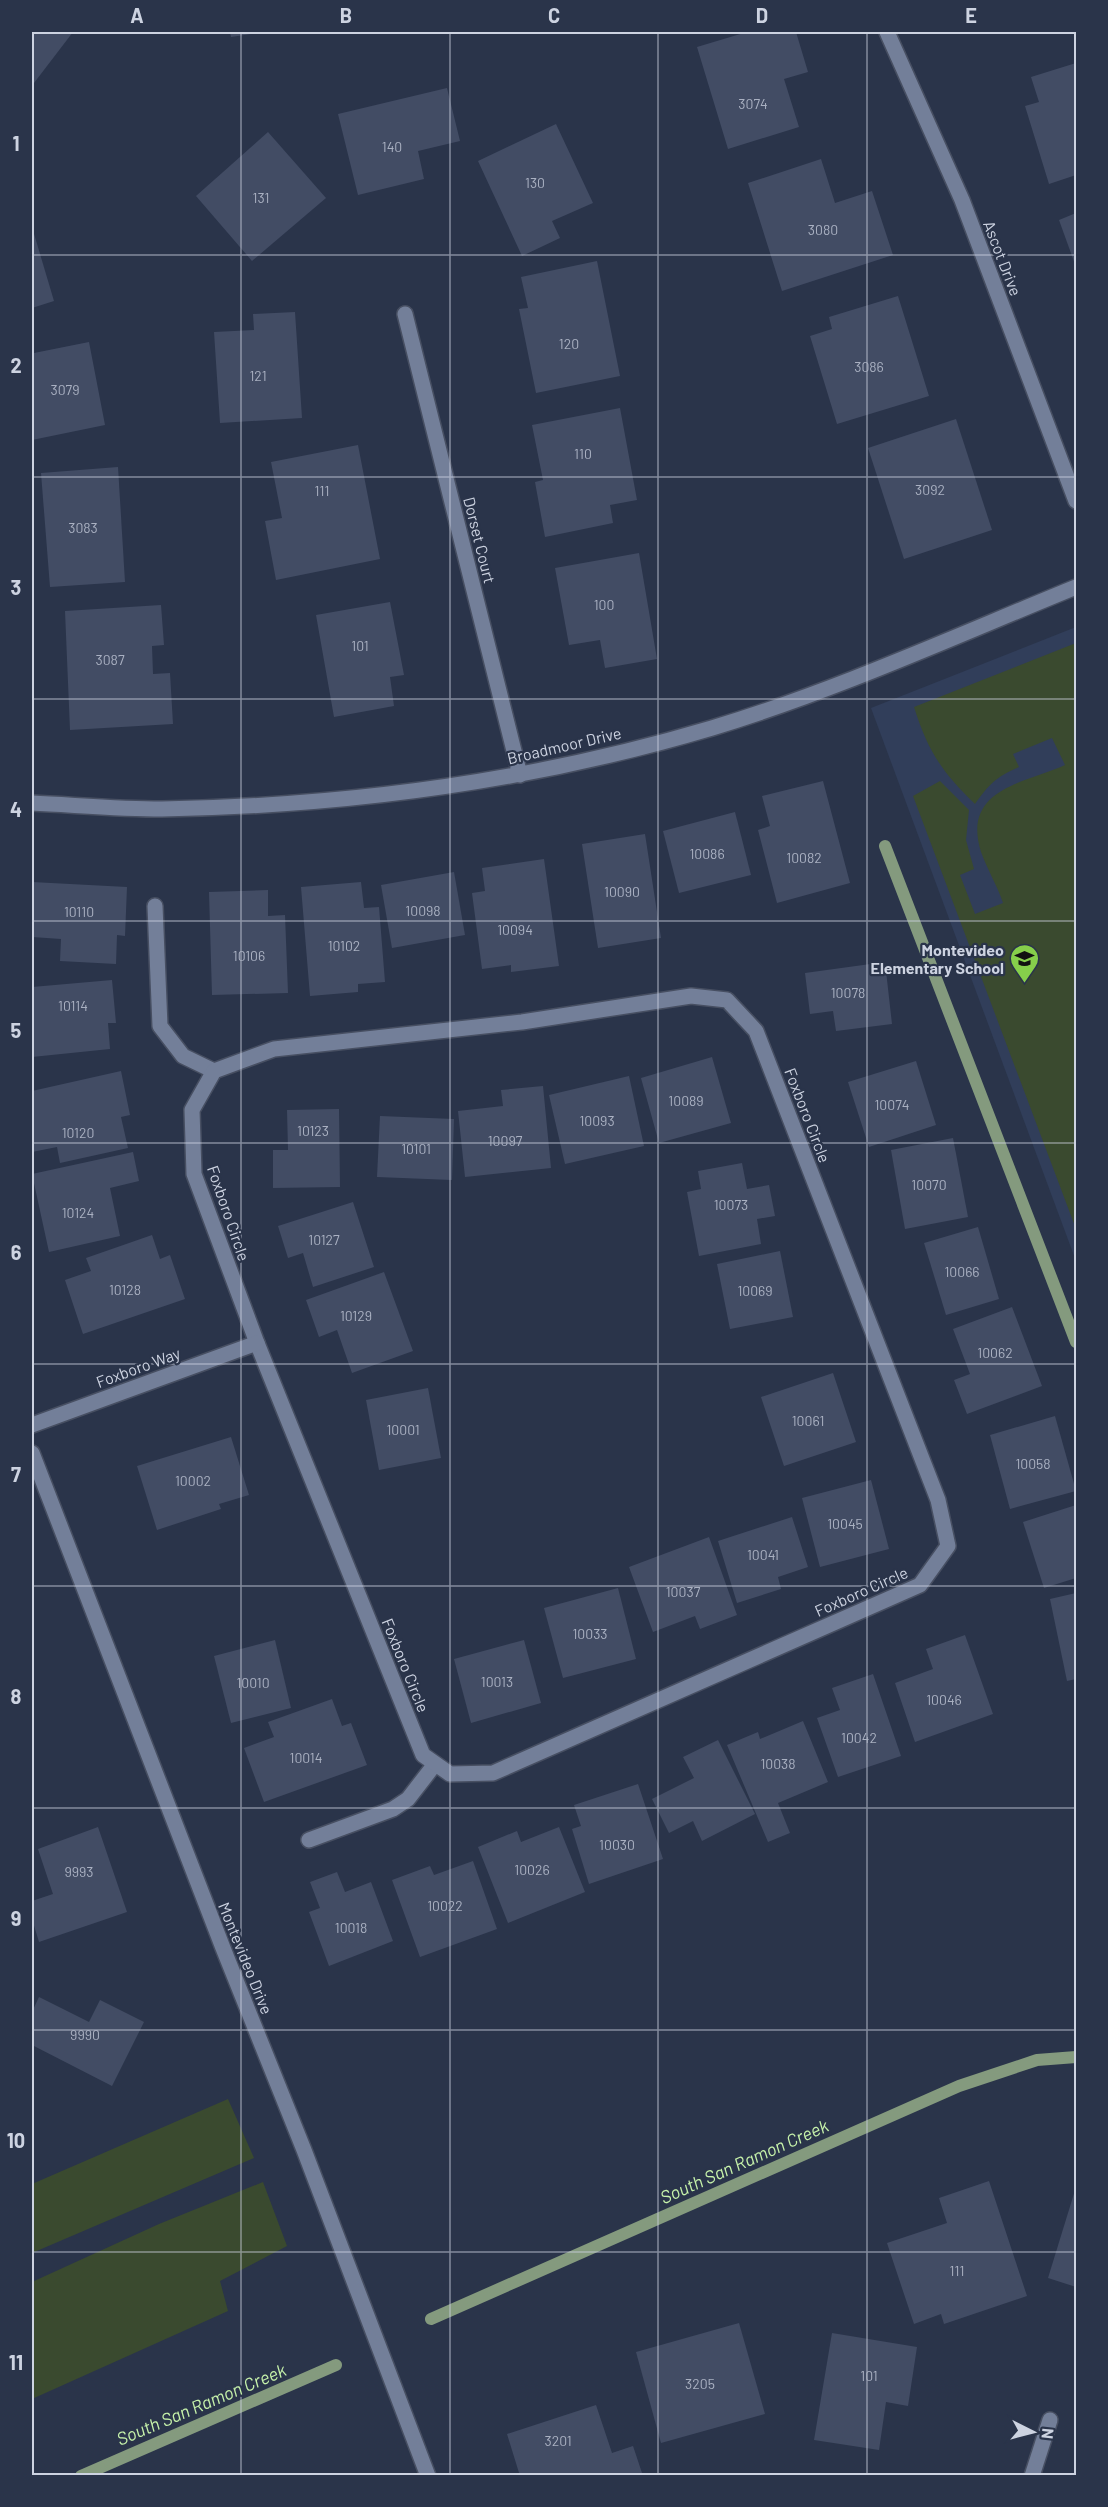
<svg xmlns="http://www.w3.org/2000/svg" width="1108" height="2507" viewBox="0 0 1108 2507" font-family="Barlow,sans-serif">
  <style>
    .built { fill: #313e5a }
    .green { fill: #3a4a2f }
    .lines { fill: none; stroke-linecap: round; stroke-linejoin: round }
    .stream { stroke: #849a7e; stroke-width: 12 }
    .building { fill: #424c64 }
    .service-casing { stroke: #474f62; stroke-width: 18 }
    .minor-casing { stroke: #474f62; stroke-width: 18 }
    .tertiary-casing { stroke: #474f62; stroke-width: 18 }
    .service { stroke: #737f99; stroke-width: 15 }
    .minor { stroke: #737f99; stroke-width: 15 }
    .tertiary { stroke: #737f99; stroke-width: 15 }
    .grid { fill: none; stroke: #cdd3e1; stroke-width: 1.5; stroke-opacity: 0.55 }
    .labels { text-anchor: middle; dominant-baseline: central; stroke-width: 4.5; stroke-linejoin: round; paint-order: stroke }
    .number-label { font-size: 14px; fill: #aab1c2 }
    .street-label { font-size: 16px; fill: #cdd3e1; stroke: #2a344a }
    .poi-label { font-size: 16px; font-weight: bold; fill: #cdd3e1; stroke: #2a344a; text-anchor: end }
    .water-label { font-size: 18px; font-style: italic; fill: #c7f3ab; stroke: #2a344a }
    .neatline { fill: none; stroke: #cdd3e1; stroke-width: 2 }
    .grid-label { font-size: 20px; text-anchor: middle; font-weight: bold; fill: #cdd3e1 }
  </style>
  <rect width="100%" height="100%" fill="#2a344a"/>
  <path class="built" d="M 1076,627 L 1076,1261 L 871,708 Z"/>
  <g class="green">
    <path d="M 1076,643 L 1076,1229 L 913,796 L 940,781 L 969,810 L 966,840 L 974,869 L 960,875 L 975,914 L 1003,903 C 997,885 987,869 981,852 C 961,788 1026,783 1065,765 L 1052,738 L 1013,754 L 1019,767 C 996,777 989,784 975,804 C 941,771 928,751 914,707 Z"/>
    <path d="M 228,2099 L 254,2158 L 32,2253 L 32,2184 Z"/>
    <path d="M 263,2182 L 287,2246 L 220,2281 L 228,2311 L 32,2399 L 32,2282 L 159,2224 Z"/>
  </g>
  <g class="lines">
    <g class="stream">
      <path d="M 885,846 L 1076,1342"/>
      <path d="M 431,2319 L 959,2086 L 1037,2060 L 1076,2057"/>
      <path d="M 81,2476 L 336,2365"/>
    </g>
  </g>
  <g class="building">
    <path d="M 32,32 L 73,32 L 34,83 L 32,81 Z"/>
    <path d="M 230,32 L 257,32 L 257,33 L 231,37 Z"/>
    <path d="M 747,32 L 796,32 L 808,72 L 784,79 L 799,127 L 728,149 L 697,47 Z"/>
    <path d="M 1076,63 L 1076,175 L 1049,184 L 1025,106 L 1039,102 L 1031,77 Z"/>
    <path d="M 447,88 L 460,141 L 418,151 L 424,179 L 358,195 L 338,114 Z"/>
    <path d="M 556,124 L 593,203 L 552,221 L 560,238 L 522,256 L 478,161 Z"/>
    <path d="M 268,132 L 326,198 L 252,261 L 196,196 Z"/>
    <path d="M 821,159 L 835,203 L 872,191 L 893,255 L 782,291 L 748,183 Z"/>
    <path d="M 1076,213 L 1076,267 L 1059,220 Z"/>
    <path d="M 32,227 L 54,301 L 32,308 Z"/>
    <path d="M 597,261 L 620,376 L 536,393 L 519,309 L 528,308 L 521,277 Z"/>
    <path d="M 898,296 L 929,396 L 837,424 L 810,336 L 832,329 L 829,317 Z"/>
    <path d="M 295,312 L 302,418 L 220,423 L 214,332 L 254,330 L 253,314 Z"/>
    <path d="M 89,342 L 105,425 L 32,440 L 32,343 L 34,353 Z"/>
    <path d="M 620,408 L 637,500 L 610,505 L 613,523 L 545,537 L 535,482 L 543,480 L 532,425 Z"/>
    <path d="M 956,419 L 992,530 L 904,559 L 868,448 Z"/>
    <path d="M 358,445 L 380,559 L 276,580 L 265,521 L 282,518 L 271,462 Z"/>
    <path d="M 118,467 L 125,582 L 50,587 L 41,473 Z"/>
    <path d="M 639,553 L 657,659 L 605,668 L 600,640 L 569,645 L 555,568 Z"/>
    <path d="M 390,602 L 404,675 L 390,677 L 394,706 L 334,717 L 316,615 Z"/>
    <path d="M 161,605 L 164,645 L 152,646 L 153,674 L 170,673 L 173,724 L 70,730 L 65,611 Z"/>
    <path d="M 823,781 L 850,883 L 777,903 L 758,830 L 770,826 L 762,796 Z"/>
    <path d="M 735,812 L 751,875 L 679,893 L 663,831 Z"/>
    <path d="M 645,834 L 661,938 L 598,948 L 582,844 Z"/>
    <path d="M 544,859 L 559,966 L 511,972 L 511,965 L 482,969 L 472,893 L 485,891 L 482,868 Z"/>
    <path d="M 454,872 L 465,935 L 392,948 L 381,885 Z"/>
    <path d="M 32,882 L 127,887 L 125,936 L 117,935 L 116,964 L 60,961 L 61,939 L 32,937 Z"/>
    <path d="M 361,882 L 364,908 L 379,907 L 385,982 L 358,984 L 358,992 L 310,996 L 301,887 Z"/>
    <path d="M 268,890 L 268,916 L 285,915 L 288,993 L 212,995 L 209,892 Z"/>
    <path d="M 885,962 L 892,1024 L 836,1031 L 833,1011 L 810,1014 L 805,973 Z"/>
    <path d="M 112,980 L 116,1023 L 108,1023 L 110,1049 L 32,1057 L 32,987 Z"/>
    <path d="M 712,1057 L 731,1123 L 659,1143 L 641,1078 Z"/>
    <path d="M 916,1061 L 936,1125 L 869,1147 L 848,1082 Z"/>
    <path d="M 121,1071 L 130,1115 L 121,1117 L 128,1148 L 60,1163 L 57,1147 L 32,1152 L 32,1091 Z"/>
    <path d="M 629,1076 L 644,1146 L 565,1164 L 549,1095 Z"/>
    <path d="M 543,1086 L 551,1168 L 465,1177 L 458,1111 L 503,1106 L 501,1090 Z"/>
    <path d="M 339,1109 L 340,1187 L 273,1188 L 273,1150 L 288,1150 L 287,1110 Z"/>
    <path d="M 380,1116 L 454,1119 L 452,1180 L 377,1177 Z"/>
    <path d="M 953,1138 L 968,1217 L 905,1229 L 891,1150 Z"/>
    <path d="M 133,1152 L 139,1181 L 110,1188 L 120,1236 L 49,1252 L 32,1174 Z"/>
    <path d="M 742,1163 L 747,1189 L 769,1185 L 775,1216 L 757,1219 L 761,1244 L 699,1256 L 687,1192 L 701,1189 L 698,1171 Z"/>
    <path d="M 353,1202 L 374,1267 L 313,1287 L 303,1253 L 288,1258 L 278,1226 Z"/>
    <path d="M 978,1227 L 999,1299 L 946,1315 L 924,1243 Z"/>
    <path d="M 152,1235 L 160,1259 L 170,1255 L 185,1299 L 83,1334 L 65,1280 L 91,1271 L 86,1258 Z"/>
    <path d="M 780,1251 L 793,1317 L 730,1329 L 717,1264 Z"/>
    <path d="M 384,1272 L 413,1351 L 352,1373 L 337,1330 L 319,1337 L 306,1300 Z"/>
    <path d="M 1012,1307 L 1042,1386 L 967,1414 L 954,1380 L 970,1374 L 953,1329 Z"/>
    <path d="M 833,1373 L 856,1442 L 784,1466 L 761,1397 Z"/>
    <path d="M 428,1388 L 441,1458 L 379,1470 L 366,1400 Z"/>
    <path d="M 1055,1416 L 1076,1491 L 1010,1509 L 990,1435 Z"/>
    <path d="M 231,1437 L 249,1495 L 219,1504 L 221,1509 L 157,1530 L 137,1466 Z"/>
    <path d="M 871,1480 L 889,1549 L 820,1567 L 802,1498 Z"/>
    <path d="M 1076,1505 L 1076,1578 L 1044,1588 L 1023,1522 Z"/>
    <path d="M 792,1517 L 808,1567 L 778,1577 L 781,1589 L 737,1603 L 718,1541 Z"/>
    <path d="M 709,1537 L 737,1615 L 700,1629 L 695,1616 L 653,1632 L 629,1567 Z"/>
    <path d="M 618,1588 L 636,1659 L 563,1678 L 544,1608 Z"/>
    <path d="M 1076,1593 L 1076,1679 L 1067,1681 L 1050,1599 Z"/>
    <path d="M 965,1635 L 993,1714 L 915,1742 L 895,1683 L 933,1669 L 926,1649 Z"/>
    <path d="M 275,1640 L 291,1708 L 231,1723 L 214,1656 Z"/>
    <path d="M 524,1640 L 541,1703 L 471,1723 L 454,1659 Z"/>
    <path d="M 873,1674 L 901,1756 L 838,1777 L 817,1718 L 840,1710 L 832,1688 Z"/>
    <path d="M 332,1699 L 342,1726 L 351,1723 L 367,1765 L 264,1802 L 244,1748 L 274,1737 L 268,1722 Z"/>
    <path d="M 803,1721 L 828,1782 L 778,1803 L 790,1833 L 768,1842 L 727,1745 L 758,1732 L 760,1739 Z"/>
    <path d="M 718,1740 L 755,1814 L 702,1841 L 693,1821 L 669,1833 L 652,1799 L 694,1778 L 683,1757 Z"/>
    <path d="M 638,1784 L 663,1859 L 589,1884 L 572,1829 L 581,1826 L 574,1805 Z"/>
    <path d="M 98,1827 L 127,1912 L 39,1942 L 32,1919 L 32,1901 L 53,1894 L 38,1849 Z"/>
    <path d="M 559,1827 L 585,1892 L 508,1923 L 478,1847 L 517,1831 L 521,1842 Z"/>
    <path d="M 473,1861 L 497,1929 L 420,1957 L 392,1880 L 430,1866 L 434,1875 Z"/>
    <path d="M 337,1872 L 345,1892 L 371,1882 L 393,1941 L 329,1966 L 309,1912 L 320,1908 L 310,1882 Z"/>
    <path d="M 39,1997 L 89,2022 L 100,2000 L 144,2022 L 112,2086 L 32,2045 L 32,2012 Z"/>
    <path d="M 989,2181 L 1027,2296 L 944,2324 L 941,2314 L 914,2324 L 887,2243 L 947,2223 L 939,2198 Z"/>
    <path d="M 1076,2187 L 1076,2287 L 1048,2278 Z"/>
    <path d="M 739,2323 L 765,2414 L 661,2443 L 636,2352 Z"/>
    <path d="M 832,2333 L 917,2347 L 908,2406 L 886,2402 L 879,2450 L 814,2440 Z"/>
    <path d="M 596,2405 L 612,2453 L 633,2446 L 643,2476 L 520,2476 L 507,2434 Z"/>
  </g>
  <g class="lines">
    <defs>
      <g id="service">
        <path d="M 155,906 L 160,1026 L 183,1056 L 214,1071"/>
        <path d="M 309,1840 L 393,1809 L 408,1799 L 435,1764"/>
      </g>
      <g id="minor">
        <path d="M 887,32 L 962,200 L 1076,501"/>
        <path d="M 405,314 L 520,775"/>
        <path d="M 32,803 C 75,805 118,809 162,809 C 347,806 534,781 712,728 C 835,691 958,635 1076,587"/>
        <path d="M 691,996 L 727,1000 L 756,1031 L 938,1500 L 948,1546 L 920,1585 L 493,1773 L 450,1774 L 423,1755 L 257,1343 L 194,1174 L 192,1110 L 214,1071 L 274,1049 L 522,1022 Z"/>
        <path d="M 32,1425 L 257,1343"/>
        <path d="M 1032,2476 L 1050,2420"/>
      </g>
      <path id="tertiary" d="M 32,1453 L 223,1948 L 304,2150 L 428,2476"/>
    </defs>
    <use href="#service" class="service-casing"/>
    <use href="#minor" class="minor-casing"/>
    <use href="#tertiary" class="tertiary-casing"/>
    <use href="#service" class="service"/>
    <use href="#minor" class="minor"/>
    <use href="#tertiary" class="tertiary"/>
  </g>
  <path class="grid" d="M 241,32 L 241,2476M 450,32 L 450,2476M 658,32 L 658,2476M 867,32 L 867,2476M 32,255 L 1076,255M 32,477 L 1076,477M 32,699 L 1076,699M 32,921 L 1076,921M 32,1143 L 1076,1143M 32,1364 L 1076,1364M 32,1586 L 1076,1586M 32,1808 L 1076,1808M 32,2030 L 1076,2030M 32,2252 L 1076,2252"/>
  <defs>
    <symbol id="school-pin" viewBox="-11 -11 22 30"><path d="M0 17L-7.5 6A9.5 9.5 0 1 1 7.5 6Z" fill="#86cf4b" stroke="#2a344a"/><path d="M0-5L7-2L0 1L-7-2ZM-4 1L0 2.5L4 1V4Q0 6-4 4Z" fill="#111"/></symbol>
  </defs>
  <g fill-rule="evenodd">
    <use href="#school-pin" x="1008" y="942" width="33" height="45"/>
  </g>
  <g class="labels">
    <g class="number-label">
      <text x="753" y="103">3074</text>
      <text x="392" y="146">140</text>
      <text x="535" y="182">130</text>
      <text x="261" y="197">131</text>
      <text x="823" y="229">3080</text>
      <text x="569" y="343">120</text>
      <text x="869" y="366">3086</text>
      <text x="258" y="375">121</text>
      <text x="65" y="389">3079</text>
      <text x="583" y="453">110</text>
      <text x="930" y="489">3092</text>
      <text x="322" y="490">111</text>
      <text x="83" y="527">3083</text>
      <text x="604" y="604">100</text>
      <text x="360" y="645">101</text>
      <text x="110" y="659">3087</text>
      <text x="707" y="853">10086</text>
      <text x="804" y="857">10082</text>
      <text x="622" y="891">10090</text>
      <text x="423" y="910">10098</text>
      <text x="79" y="911">10110</text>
      <text x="515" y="929">10094</text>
      <text x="344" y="945">10102</text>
      <text x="249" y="955">10106</text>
      <text x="848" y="992">10078</text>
      <text x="73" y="1005">10114</text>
      <text x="686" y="1100">10089</text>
      <text x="892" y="1104">10074</text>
      <text x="597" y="1120">10093</text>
      <text x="313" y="1130">10123</text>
      <text x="78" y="1132">10120</text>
      <text x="505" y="1140">10097</text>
      <text x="416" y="1148">10101</text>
      <text x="929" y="1184">10070</text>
      <text x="731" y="1204">10073</text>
      <text x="78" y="1212">10124</text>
      <text x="324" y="1239">10127</text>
      <text x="962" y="1271">10066</text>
      <text x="125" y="1289">10128</text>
      <text x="755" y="1290">10069</text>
      <text x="356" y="1315">10129</text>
      <text x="995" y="1352">10062</text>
      <text x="808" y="1420">10061</text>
      <text x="403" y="1429">10001</text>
      <text x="1033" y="1463">10058</text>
      <text x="193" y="1480">10002</text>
      <text x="845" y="1523">10045</text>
      <text x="763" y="1554">10041</text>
      <text x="683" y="1591">10037</text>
      <text x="590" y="1633">10033</text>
      <text x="497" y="1681">10013</text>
      <text x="253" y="1682">10010</text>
      <text x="944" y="1699">10046</text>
      <text x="859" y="1737">10042</text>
      <text x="306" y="1757">10014</text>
      <text x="778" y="1763">10038</text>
      <text x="617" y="1844">10030</text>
      <text x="532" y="1869">10026</text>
      <text x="79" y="1871">9993</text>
      <text x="445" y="1905">10022</text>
      <text x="351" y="1927">10018</text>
      <text x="85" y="2034">9990</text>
      <text x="957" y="2270">111</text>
      <text x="869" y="2375">101</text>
      <text x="700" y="2383">3205</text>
      <text x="558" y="2440">3201</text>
    </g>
    <g class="street-label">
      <text transform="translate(1003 258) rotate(69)">Ascot Drive</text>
      <text transform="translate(480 540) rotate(76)">Dorset Court</text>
      <text transform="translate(564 745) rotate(-13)">Broadmoor Drive</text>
      <text transform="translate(808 1115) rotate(69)">Foxboro Circle</text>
      <text transform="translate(229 1213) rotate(71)">Foxboro Circle</text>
      <text transform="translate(138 1367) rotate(-20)">Foxboro Way</text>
      <text transform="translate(861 1591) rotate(-24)">Foxboro Circle</text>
      <text transform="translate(406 1665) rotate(68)">Foxboro Circle</text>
      <text transform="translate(246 1958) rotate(68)">Montevideo Drive</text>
    </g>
    <g class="poi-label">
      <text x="1004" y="949">Montevideo<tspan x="1004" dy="18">Elementary School</tspan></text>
    </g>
    <g class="water-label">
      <text transform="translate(744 2161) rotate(-24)">South San Ramon Creek</text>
      <text transform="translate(201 2404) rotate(-23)">South San Ramon Creek</text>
    </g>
  </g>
  <rect width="1108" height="2507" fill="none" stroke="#2a344a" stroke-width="66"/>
  <g transform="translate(1033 2432) rotate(96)" stroke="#2a344a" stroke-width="4.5" paint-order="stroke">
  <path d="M0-4.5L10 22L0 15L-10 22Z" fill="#cdd3e1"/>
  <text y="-9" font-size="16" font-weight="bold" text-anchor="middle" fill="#cdd3e1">N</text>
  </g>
  <rect x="33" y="33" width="1042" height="2441" class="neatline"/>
  <g class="grid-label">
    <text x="137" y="23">A</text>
    <text x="346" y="23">B</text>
    <text x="554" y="23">C</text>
    <text x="762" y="23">D</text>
    <text x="971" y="23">E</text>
    <text x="16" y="151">1</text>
    <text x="16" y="373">2</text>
    <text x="16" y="595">3</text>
    <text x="16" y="817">4</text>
    <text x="16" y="1038">5</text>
    <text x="16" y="1260">6</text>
    <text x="16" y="1482">7</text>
    <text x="16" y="1704">8</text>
    <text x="16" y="1926">9</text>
    <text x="16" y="2148">10</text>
    <text x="16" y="2370">11</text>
  </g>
</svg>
